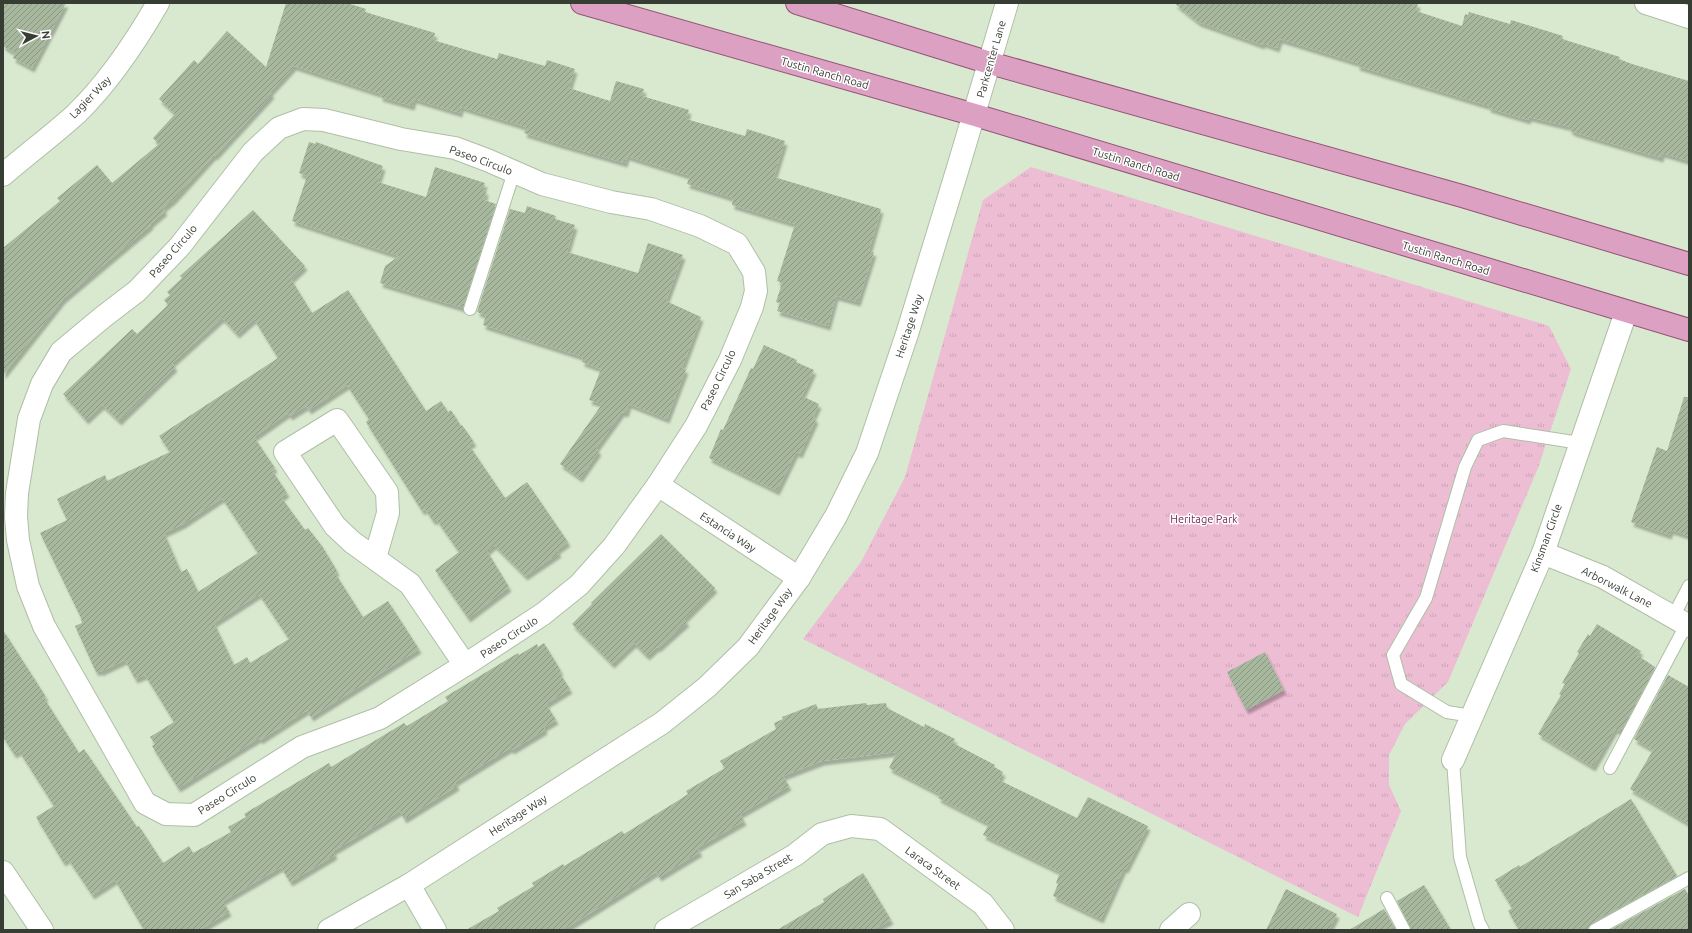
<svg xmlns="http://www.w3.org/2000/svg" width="1692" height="933" viewBox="0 0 1692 933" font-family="Ubuntu,sans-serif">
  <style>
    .park { fill: url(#park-tufts) }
    .building { fill: url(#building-hatch); fill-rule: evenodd; filter: url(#shadow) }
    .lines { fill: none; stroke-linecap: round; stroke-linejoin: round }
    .service-casing { stroke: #afbfa6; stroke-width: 14 }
    .minor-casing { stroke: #afbfa6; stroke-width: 24 }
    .tertiary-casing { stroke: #afbfa6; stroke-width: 24 }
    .primary-casing { stroke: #935475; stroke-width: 24 }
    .service { stroke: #fff; stroke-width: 12 }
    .minor { stroke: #fff; stroke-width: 22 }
    .tertiary { stroke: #fff; stroke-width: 22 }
    .primary { stroke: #dca0c2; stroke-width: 22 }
    .labels { text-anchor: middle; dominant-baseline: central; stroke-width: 3; stroke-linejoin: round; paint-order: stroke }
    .street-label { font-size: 11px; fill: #363d32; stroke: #fff }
    .park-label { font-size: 11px; fill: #7a2758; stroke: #fff }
  </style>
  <defs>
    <pattern id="park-tufts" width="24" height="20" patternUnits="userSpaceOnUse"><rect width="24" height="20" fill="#edbdd4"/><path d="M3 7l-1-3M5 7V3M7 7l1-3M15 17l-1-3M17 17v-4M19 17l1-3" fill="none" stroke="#cca3b6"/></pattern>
    <pattern id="building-hatch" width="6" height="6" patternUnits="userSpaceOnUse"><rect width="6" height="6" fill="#a7b89e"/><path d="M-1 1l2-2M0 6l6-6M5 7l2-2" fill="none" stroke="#899781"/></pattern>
    <filter id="shadow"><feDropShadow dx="2.5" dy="4.5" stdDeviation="1" flood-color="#0004"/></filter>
  </defs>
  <rect width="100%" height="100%" fill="#d9e9cf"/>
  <path class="park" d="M 1031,167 L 1549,326 L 1571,369 L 1538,468 L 1448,682 L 1405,724 L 1389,755 L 1389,785 L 1401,811 L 1358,917 L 803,639 L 861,562 L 905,477 L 983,200 Z"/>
  <g class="building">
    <path d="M 3,3 L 66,3 L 32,68 L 13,58 L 15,53 L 3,46 Z"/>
    <path d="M 286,3 L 347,3 L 366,9 L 365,12 L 435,33 L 433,40 L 497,59 L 499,53 L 545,66 L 547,60 L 575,69 L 569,88 L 610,101 L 616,81 L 644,89 L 642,96 L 689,110 L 686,119 L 745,136 L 747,129 L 785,141 L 774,177 L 881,209 L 869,251 L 874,252 L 858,302 L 836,296 L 828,326 L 777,311 L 780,303 L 776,302 L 782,283 L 777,281 L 795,224 L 732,205 L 733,198 L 687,184 L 690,176 L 627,156 L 625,163 L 556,143 L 524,133 L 526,127 L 461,107 L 460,113 L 414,99 L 412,106 L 380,97 L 381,94 L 294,66 L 270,92 L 272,94 L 215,156 L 214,155 L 173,200 L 163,208 L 165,211 L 150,224 L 151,225 L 63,299 L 3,375 L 3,248 L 60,201 L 57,198 L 97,165 L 112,183 L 159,144 L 153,138 L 175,114 L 159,99 L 194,60 L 198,64 L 227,31 L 266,67 Z"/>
    <path d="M 1174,3 L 1418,3 L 1416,11 L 1462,26 L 1465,14 L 1468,15 L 1469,12 L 1510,24 L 1511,20 L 1563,36 L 1562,39 L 1620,57 L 1619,59 L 1632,64 L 1689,81 L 1689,161 L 1662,153 L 1661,158 L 1573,132 L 1569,129 L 1570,127 L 1529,117 L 1528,120 L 1488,108 L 1489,106 L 1357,66 L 1358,63 L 1280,39 L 1277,48 L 1263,43 L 1262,45 L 1198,22 Z"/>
    <path d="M 309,142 L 315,144 L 316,142 L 383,166 L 378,182 L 426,197 L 435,167 L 485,183 L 483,190 L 486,191 L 484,200 L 496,204 L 463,308 L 380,283 L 385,266 L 399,256 L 292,221 L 307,176 L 299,173 Z"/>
    <path d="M 527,206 L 556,216 L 555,219 L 575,225 L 567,252 L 638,273 L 648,243 L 683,255 L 666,301 L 701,317 L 682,368 L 686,369 L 667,419 L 629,404 L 626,413 L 622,412 L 596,448 L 599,451 L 580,478 L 560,464 L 602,404 L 589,400 L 601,369 L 582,362 L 583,357 L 483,325 L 486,315 L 477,312 L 510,209 L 525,213 Z"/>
    <path d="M 253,210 L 305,266 L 291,279 L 312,313 L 348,290 L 426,411 L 441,401 L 448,412 L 451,410 L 461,426 L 462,425 L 474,442 L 469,445 L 505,498 L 527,482 L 568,542 L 557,550 L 559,553 L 525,576 L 494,545 L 487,551 L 509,587 L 468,618 L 435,570 L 459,552 L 436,519 L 433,521 L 425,509 L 422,511 L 376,438 L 366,422 L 369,419 L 347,385 L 309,410 L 306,406 L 290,416 L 288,413 L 254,437 L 275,468 L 272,470 L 287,493 L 281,497 L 305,530 L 308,528 L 322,546 L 337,571 L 335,573 L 363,617 L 388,601 L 419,649 L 311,717 L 307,710 L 260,740 L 259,738 L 178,788 L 152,746 L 155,744 L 150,737 L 174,722 L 145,675 L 135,679 L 125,660 L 100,672 L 100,670 L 96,672 L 75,626 L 82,623 L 81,618 L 40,533 L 67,520 L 57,499 L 105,475 L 107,481 L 170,452 L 159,436 L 278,358 L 254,319 L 237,334 L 222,318 L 172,363 L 175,367 L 119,421 L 102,405 L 86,420 L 63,394 L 132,329 L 137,334 L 168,305 L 164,300 L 170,295 L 167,292 L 182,278 L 180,276 ZM 222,498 L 258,553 L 198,592 L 187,569 L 181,572 L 164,533 L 183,524 ZM 259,594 L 289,639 L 250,663 L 247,657 L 234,665 L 214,623 Z"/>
    <path d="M 764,345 L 797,360 L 796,362 L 814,370 L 802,396 L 819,404 L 813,417 L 816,419 L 800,454 L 796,452 L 777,491 L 709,458 L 721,429 L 723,430 L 751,368 L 753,369 Z"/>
    <path d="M 1684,397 L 1689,397 L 1689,536 L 1671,530 L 1669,535 L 1631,522 L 1657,447 L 1667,451 Z"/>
    <path d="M 661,534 L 715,588 L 684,619 L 687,622 L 658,648 L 657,647 L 647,656 L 634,643 L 612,664 L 572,624 L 592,604 L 591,603 Z"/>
    <path d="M 1597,624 L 1641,651 L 1637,655 L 1655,667 L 1621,732 L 1615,729 L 1593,767 L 1538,734 L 1561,695 L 1559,694 L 1565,684 L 1562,683 L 1579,653 L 1577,652 L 1588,634 L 1590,636 Z"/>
    <path d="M 3,630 L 46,697 L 44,698 L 79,753 L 84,749 L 137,827 L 139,826 L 163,863 L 189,846 L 193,853 L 231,832 L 228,827 L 246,817 L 244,814 L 329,763 L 331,767 L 404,723 L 407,726 L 448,701 L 445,697 L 518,653 L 519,655 L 537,644 L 538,647 L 544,643 L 561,671 L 559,672 L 570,689 L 546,704 L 556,720 L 544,727 L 545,730 L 512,750 L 510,748 L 455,782 L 457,786 L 404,819 L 400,811 L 333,851 L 335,855 L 290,882 L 281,867 L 223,901 L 229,912 L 199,930 L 144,930 L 115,880 L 92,895 L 68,859 L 63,862 L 36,817 L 54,806 L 19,751 L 14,754 L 3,737 Z"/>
    <path d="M 1265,652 L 1284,690 L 1246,710 L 1227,672 Z"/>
    <path d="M 1668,675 L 1689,687 L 1689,824 L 1630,789 L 1653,750 L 1634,739 Z"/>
    <path d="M 866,703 L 867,705 L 886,703 L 887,708 L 924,727 L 925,724 L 955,739 L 953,743 L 995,765 L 994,767 L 1003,772 L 999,780 L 1077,818 L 1088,797 L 1148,826 L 1126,869 L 1124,868 L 1101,919 L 1053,896 L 1058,884 L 1056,883 L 1060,872 L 983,835 L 989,824 L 938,798 L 940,794 L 889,768 L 897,752 L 822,761 L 783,776 L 789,786 L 740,814 L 744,821 L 697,848 L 700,852 L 659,877 L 656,872 L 563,930 L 466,930 L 499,911 L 497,908 L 534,886 L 532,883 L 563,864 L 564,866 L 622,831 L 624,834 L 679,800 L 688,794 L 686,791 L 725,768 L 720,761 L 776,729 L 774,723 L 783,719 L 782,717 L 816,704 L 818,709 Z"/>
    <path d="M 1631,799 L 1677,876 L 1591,923 L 1588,930 L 1519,930 L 1508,911 L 1512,908 L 1495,880 L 1519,865 L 1520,867 Z"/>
    <path d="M 863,873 L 891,920 L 872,930 L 777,930 L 824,902 L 823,899 Z"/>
    <path d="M 1424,885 L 1451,930 L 1411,930 L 1397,901 Z"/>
    <path d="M 1286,889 L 1337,914 L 1329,930 L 1266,930 Z"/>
    <path d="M 1685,889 L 1689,896 L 1689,930 L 1610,930 Z"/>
    <path d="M 1384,909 L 1396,930 L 1349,930 Z"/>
  </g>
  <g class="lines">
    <defs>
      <g id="service">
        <path d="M 470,309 L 514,172"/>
        <path d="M 1673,617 L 1689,586"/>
        <path d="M 1472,716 L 1447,712 L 1401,684 L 1393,655 L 1426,598 L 1465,467 L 1478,440 L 1503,431 L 1580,443"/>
        <path d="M 1453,760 L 1460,857 L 1479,923 L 1483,930"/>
        <path d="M 1610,768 L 1686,625"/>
        <path d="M 1387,898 L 1404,930"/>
        <path d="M 1595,930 L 1689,878"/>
      </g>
      <g id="minor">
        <path d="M 1646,3 L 1689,17"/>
        <path d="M 303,119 L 324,120 L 401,139 L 455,148 L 487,160 L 542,184 L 611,202 L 651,209 L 700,226 L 737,244 L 754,272 L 756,291 L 752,307 L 730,360 L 696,426 L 658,485 L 614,546 L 579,585 L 543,614 L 465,665 L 380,718 L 302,747 L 194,815 L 166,814 L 145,803 L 44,626 L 28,586 L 18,540 L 16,517 L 17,493 L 29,419 L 42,384 L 61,352 L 103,317 L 137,291 L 180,246 L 253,152 L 279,128 Z"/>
        <path d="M 3,175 C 27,154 53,135 76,114 C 109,82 135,43 158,3"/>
        <path d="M 658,485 L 799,578"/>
        <path d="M 1543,553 L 1603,577 L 1689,626"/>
        <path d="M 375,558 L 388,513 L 387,492 L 337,420 L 285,452 L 335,526 L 352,542 L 410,584 L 465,665"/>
        <path d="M 1453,760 L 1543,553 L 1626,312"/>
        <path d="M 3,872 L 42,930"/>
        <path d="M 409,885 L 435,930"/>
        <path d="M 666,930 L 795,855 L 822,834 L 851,826 L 880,829 L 983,904 L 1003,930"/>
        <path d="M 1171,930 L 1189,914"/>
      </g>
      <path id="tertiary" d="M 329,930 L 409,885 L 662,723 L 707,687 L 748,647 L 799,578 L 836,516 L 867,453 L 907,334 L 957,171 L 1007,3"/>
      <g id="primary">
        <path d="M 582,3 L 975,115 L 1689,330"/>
        <path d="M 797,3 L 990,63 L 1462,196 L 1689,264"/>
      </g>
    </defs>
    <use href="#service" class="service-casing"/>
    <use href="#minor" class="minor-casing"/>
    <use href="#tertiary" class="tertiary-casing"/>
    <use href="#primary" class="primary-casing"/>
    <use href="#service" class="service"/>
    <use href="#minor" class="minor"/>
    <use href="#tertiary" class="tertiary"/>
    <use href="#primary" class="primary"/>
  </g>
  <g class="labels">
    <g class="street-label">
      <text transform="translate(991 59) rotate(-74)">Parkcenter Lane</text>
      <text transform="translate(825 73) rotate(16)">Tustin Ranch Road</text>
      <text transform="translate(90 97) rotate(-46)">Lagier Way</text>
      <text transform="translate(481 160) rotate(20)">Paseo Circulo</text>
      <text transform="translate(1136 164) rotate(17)">Tustin Ranch Road</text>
      <text transform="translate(173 251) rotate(-49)">Paseo Circulo</text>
      <text transform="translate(1446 258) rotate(17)">Tustin Ranch Road</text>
      <text transform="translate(909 326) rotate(-72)">Heritage Way</text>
      <text transform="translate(718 380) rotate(-64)">Paseo Circulo</text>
      <text transform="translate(728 532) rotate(33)">Estancia Way</text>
      <text transform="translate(1546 538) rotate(-70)">Kinsman Circle</text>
      <text transform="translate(1617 587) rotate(27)">Arborwalk Lane</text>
      <text transform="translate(770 616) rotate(-54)">Heritage Way</text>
      <text transform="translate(509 637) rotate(-33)">Paseo Circulo</text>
      <text transform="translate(227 794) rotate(-32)">Paseo Circulo</text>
      <text transform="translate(518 815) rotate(-33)">Heritage Way</text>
      <text transform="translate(933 868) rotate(36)">Laraca Street</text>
      <text transform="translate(758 876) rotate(-31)">San Saba Street</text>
    </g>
    <g class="park-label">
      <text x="1204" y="519">Heritage Park</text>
    </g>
  </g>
  <rect width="1692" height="933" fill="none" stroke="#363d32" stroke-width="8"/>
  <g transform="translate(36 36) rotate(83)" stroke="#ffffff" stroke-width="3" paint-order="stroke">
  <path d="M0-3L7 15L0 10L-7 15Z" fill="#363d32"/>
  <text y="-6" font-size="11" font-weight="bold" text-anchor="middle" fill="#363d32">N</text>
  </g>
</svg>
